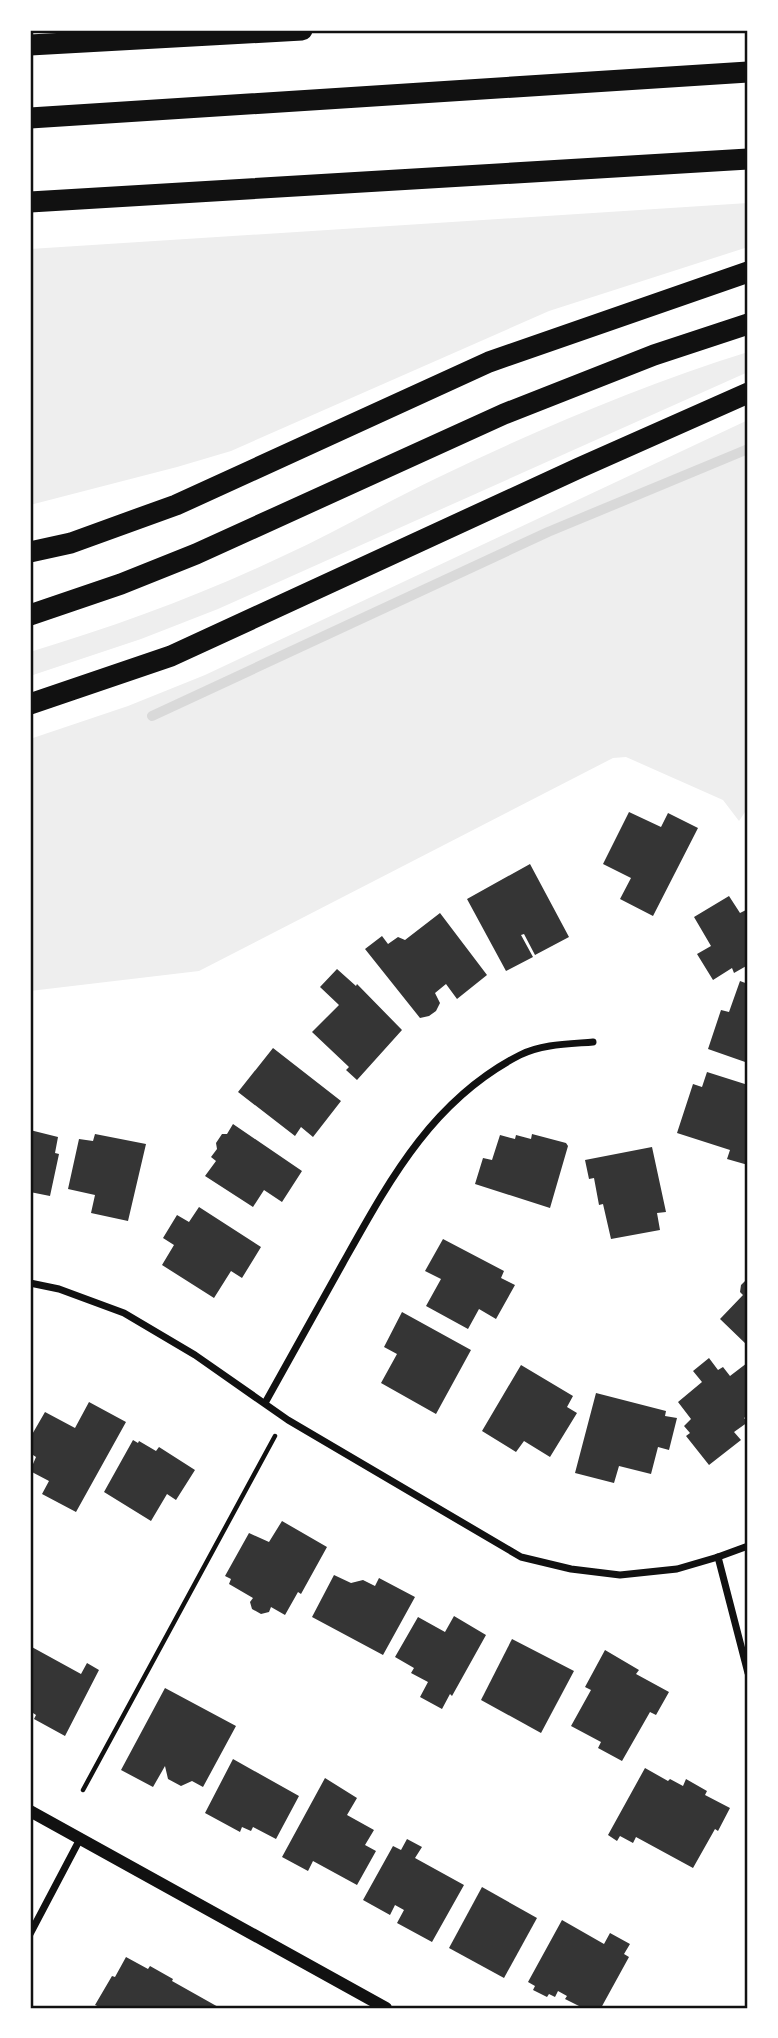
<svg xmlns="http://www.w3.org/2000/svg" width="778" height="2038" viewBox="0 0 778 2038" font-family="'DejaVu Sans',sans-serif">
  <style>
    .green { fill: #eee }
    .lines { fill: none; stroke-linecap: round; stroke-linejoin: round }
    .stream { stroke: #d9d9d9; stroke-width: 10 }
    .building { fill: #353535 }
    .path { stroke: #111; stroke-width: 4.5 }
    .minor { stroke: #111; stroke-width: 7 }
    .tertiary { stroke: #111; stroke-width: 12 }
    .motorway { stroke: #111; stroke-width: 21 }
    .neatline { fill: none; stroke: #111; stroke-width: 2.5 }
  </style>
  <rect width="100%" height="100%" fill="#fff"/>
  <g class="green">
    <path d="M 748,203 L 748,247 L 549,311 L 231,451 L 177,467 L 30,505 L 30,249 Z"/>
    <path d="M 748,352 L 748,372 L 218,609 L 141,639 L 30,676 L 30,652 C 116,626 201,595 283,556 C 336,532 386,502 439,477 C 539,429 642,385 748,352 Z"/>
    <path d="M 748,420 L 748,813 L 745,812 L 739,821 L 723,800 L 626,757 L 613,758 L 199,971 L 30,991 L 30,739 L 128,706 L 205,675 Z"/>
  </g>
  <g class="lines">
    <path class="stream" d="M 152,716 L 548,532 L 748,449"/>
  </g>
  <g class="building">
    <path d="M 629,812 L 661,827 L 668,813 L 698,828 L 653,916 L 620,899 L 631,878 L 603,864 Z"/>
    <path d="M 530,864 L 569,937 L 535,955 L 524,934 L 521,935 L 533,957 L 506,971 L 467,899 Z"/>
    <path d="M 729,896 L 740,913 L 748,909 L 748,965 L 734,973 L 732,968 L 713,980 L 697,954 L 711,946 L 694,917 Z"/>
    <path d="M 440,913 L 487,975 L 457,999 L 446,984 L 435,993 L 440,1003 L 436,1011 L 429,1016 L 420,1018 L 365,949 L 382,936 L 388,944 L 398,937 L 405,940 Z"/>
    <path d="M 337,969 L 356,986 L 357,984 L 402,1030 L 357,1080 L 346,1070 L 349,1067 L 312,1032 L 339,1005 L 320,987 Z"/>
    <path d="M 740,981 L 748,984 L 748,1063 L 708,1049 L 721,1010 L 729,1012 Z"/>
    <path d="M 273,1048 L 341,1101 L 313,1137 L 301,1127 L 295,1136 L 238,1092 Z"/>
    <path d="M 707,1072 L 748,1085 L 748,1165 L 727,1159 L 730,1150 L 677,1133 L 693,1084 L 702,1087 Z"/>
    <path d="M 233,1124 L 302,1171 L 282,1202 L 264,1190 L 253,1207 L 205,1176 L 216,1161 L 211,1157 L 217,1149 L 216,1143 L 222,1134 L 227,1134 Z"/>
    <path d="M 30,1130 L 58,1137 L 55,1153 L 59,1154 L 50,1196 L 30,1192 Z"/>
    <path d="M 95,1134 L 146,1144 L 128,1221 L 91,1213 L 95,1195 L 68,1189 L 79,1139 L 93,1141 Z"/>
    <path d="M 532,1134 L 566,1143 L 568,1146 L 550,1208 L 475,1184 L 483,1158 L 492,1160 L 500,1135 L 515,1139 L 516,1135 L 531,1139 Z"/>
    <path d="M 652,1147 L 666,1212 L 657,1213 L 660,1230 L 611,1239 L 603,1204 L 599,1205 L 594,1178 L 589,1179 L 585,1160 Z"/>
    <path d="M 199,1207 L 261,1247 L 242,1278 L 231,1271 L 214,1298 L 162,1265 L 174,1245 L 163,1238 L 177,1215 L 189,1222 Z"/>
    <path d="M 443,1239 L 504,1271 L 501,1278 L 515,1285 L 496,1319 L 479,1309 L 468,1329 L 426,1306 L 441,1279 L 425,1271 Z"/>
    <path d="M 748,1278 L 748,1346 L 720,1319 L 743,1295 L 740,1292 L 741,1285 Z"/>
    <path d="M 402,1312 L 471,1350 L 436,1414 L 381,1383 L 397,1354 L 384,1347 Z"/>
    <path d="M 709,1358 L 718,1370 L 723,1367 L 730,1376 L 747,1363 L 748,1365 L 748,1415 L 744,1418 L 748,1422 L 734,1432 L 741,1440 L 709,1465 L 686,1436 L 690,1433 L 684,1426 L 691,1419 L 678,1402 L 702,1382 L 693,1371 Z"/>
    <path d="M 521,1365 L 573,1396 L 567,1407 L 577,1413 L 550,1457 L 524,1441 L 516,1452 L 482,1431 Z"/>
    <path d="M 596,1393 L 666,1411 L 665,1416 L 677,1418 L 669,1450 L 658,1447 L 651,1474 L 619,1466 L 614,1483 L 575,1473 Z"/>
    <path d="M 89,1402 L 126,1422 L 76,1512 L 42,1494 L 49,1481 L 30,1471 L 36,1457 L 30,1453 L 30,1438 L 45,1412 L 75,1428 Z"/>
    <path d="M 133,1440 L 138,1443 L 139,1441 L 156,1451 L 159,1447 L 195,1470 L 176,1500 L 167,1494 L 151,1521 L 104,1492 Z"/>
    <path d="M 282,1521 L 327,1547 L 301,1594 L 298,1592 L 285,1615 L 271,1607 L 269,1612 L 261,1614 L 252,1609 L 250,1602 L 253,1598 L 229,1584 L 231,1579 L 225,1576 L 249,1533 L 269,1542 Z"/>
    <path d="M 334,1575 L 351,1583 L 363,1580 L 375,1586 L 379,1578 L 415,1597 L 383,1655 L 312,1617 Z"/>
    <path d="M 454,1616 L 486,1635 L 452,1696 L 450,1694 L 442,1709 L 420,1697 L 428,1682 L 411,1673 L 414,1668 L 395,1657 L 418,1617 L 445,1632 Z"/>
    <path d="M 512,1639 L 574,1671 L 541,1733 L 481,1700 Z"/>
    <path d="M 30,1646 L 81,1674 L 87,1663 L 99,1670 L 65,1736 L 34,1719 L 36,1715 L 30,1711 Z"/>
    <path d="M 605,1650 L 639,1670 L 636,1674 L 669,1692 L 656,1715 L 650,1712 L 622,1761 L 598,1748 L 601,1742 L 571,1726 L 591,1690 L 585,1687 Z"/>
    <path d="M 165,1688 L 236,1726 L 203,1787 L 192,1781 L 181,1786 L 168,1779 L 165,1766 L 153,1787 L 121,1770 Z"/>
    <path d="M 233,1759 L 299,1796 L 276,1839 L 253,1827 L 251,1831 L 242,1827 L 240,1832 L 205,1813 Z"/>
    <path d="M 645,1768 L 668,1781 L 670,1779 L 683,1786 L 686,1779 L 707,1791 L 705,1795 L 730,1808 L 718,1831 L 715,1829 L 693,1868 L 636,1837 L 633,1843 L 620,1836 L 617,1841 L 608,1835 Z"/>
    <path d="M 325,1778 L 357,1798 L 347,1815 L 374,1830 L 365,1845 L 376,1851 L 357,1885 L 313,1861 L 308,1871 L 282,1857 Z"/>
    <path d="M 407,1839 L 422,1847 L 415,1858 L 464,1885 L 432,1942 L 397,1923 L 404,1910 L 395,1905 L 390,1915 L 363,1900 L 393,1846 L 401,1850 Z"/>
    <path d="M 482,1887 L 537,1918 L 504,1978 L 449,1948 Z"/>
    <path d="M 562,1920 L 604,1944 L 610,1933 L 630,1944 L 624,1954 L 629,1957 L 601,2008 L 583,2008 L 565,1999 L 567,1996 L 558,1991 L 555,1997 L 549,1994 L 547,1997 L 533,1990 L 535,1986 L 528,1982 Z"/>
    <path d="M 126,1957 L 148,1969 L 150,1966 L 173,1979 L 172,1981 L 220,2008 L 102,2008 L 95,2005 L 112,1976 L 115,1977 Z"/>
  </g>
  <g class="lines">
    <path class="path" d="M 83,1790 L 275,1436"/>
    <g class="minor">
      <path d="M 30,1283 L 59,1289 L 124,1313 L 195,1355 L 288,1420 L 521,1557 L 571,1569 L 620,1575 L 677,1569 L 718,1557 L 748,1546"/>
      <path d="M 265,1403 C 291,1356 317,1310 343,1263 C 389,1181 432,1100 520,1055 C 542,1044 569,1044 593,1042"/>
      <path d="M 718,1557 L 748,1673"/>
      <path d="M 30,1934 L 80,1839"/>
    </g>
    <path class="tertiary" d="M 30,1811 L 386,2008"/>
    <g class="motorway">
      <path d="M 30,45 L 302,30"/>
      <path d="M 30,118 L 748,72"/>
      <path d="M 30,202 L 748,159"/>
      <path d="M 30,552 L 71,543 L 176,505 L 489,362 L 748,272"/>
      <path d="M 30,615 L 121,584 L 196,554 L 504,414 L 654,355 L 748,324"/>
      <path d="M 30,704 L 171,656 L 579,468 L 748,393"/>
    </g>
  </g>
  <rect width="778" height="2038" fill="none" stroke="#ffffff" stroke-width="63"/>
  <rect x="32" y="32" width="714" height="1975" class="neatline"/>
</svg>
